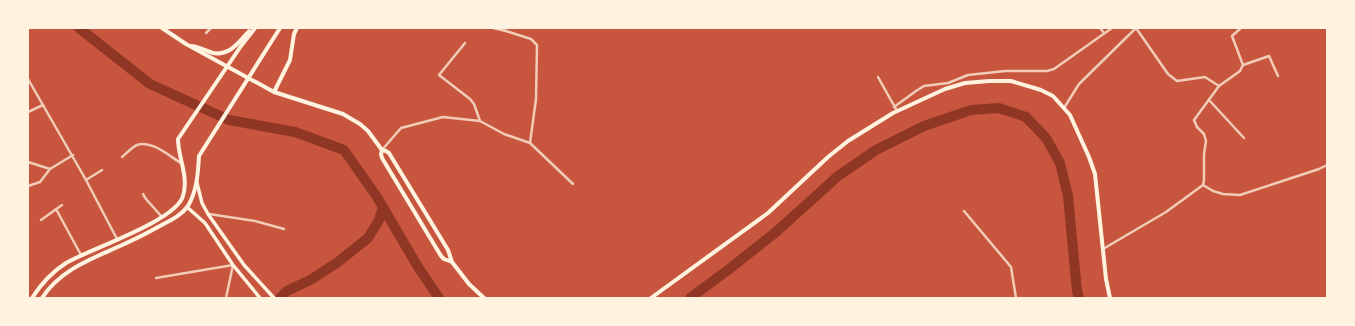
<svg xmlns="http://www.w3.org/2000/svg" width="1355" height="326" viewBox="0 0 1355 326" font-family="'PT Sans Narrow',sans-serif">
  <style>
    .lines { fill: none; stroke-linecap: round; stroke-linejoin: round }
    .river { stroke: #8f3625; stroke-width: 10 }
    .minor { stroke: #f1ccb7; stroke-width: 2.5 }
    .secondary { stroke: #fff3e0; stroke-width: 3.5 }
    .primary { stroke: #fff3e0; stroke-width: 4 }
  </style>
  <rect width="100%" height="100%" fill="#c8553d"/>
  <g class="lines">
    <g class="river">
      <path d="M 79,28 L 150,84 L 229,120 L 295,132 L 344,150 L 377,197 L 418,267 L 439,298"/>
      <path d="M 280,298 L 287,291 L 312,279 L 338,262 L 368,238 L 379,220 L 383,207"/>
      <path d="M 690,298 L 728,270 L 776,232 L 838,176 L 876,150 L 924,126 L 971,110 L 999,108 L 1026,117 L 1046,138 L 1060,163 L 1068,196 L 1077,291 L 1079,298"/>
    </g>
    <g class="minor">
      <path d="M 493,28 L 506,31 L 502,28"/>
      <path d="M 1100,28 L 1104,33"/>
      <path d="M 1136,28 L 1168,74 L 1177,81 L 1205,77 L 1219,86"/>
      <path d="M 506,31 L 531,39 L 537,45 L 536,99 L 530,143 L 573,184"/>
      <path d="M 206,33 L 211,28"/>
      <path d="M 465,43 L 439,75 L 470,99 L 474,104 L 480,121 L 504,134 L 530,143"/>
      <path d="M 1243,65 L 1269,56 L 1278,76"/>
      <path d="M 878,77 L 897,111"/>
      <path d="M 28,79 L 86,180 L 117,239"/>
      <path d="M 1209,100 L 1244,138"/>
      <path d="M 894,107 L 916,91 L 924,86 L 948,83 L 968,75 L 1005,71 L 1047,71 L 1054,69 L 1112,28"/>
      <path d="M 1064,108 L 1079,84 L 1136,28"/>
      <path d="M 28,112 L 43,105"/>
      <path d="M 382,150 L 401,128 L 443,117 L 480,121"/>
      <path d="M 122,157 C 126,154 132,147 137,145 C 152,140 169,156 181,163"/>
      <path d="M 28,162 L 50,169"/>
      <path d="M 86,180 L 102,170"/>
      <path d="M 1203,185 L 1204,180 L 1204,154 L 1206,141 L 1204,134 L 1197,127 L 1194,120 L 1219,86 L 1240,71 L 1243,65 L 1232,36 L 1241,28"/>
      <path d="M 28,186 L 40,182 L 50,169 L 73,155"/>
      <path d="M 143,194 L 146,199 L 162,217"/>
      <path d="M 56,209 L 81,255"/>
      <path d="M 964,211 L 1011,267 L 1016,298"/>
      <path d="M 209,214 L 255,221 L 284,229"/>
      <path d="M 41,220 L 62,205"/>
      <path d="M 1103,249 L 1166,212 L 1203,185 L 1213,191 L 1223,194 L 1240,195 L 1319,169 L 1327,165"/>
      <path d="M 156,278 L 233,265 L 226,298"/>
    </g>
    <g class="secondary">
      <path d="M 197,183 L 202,203 L 208,214 L 244,265 L 274,298"/>
      <path d="M 187,207 L 205,223 L 233,265 L 260,298"/>
    </g>
    <g class="primary">
      <path d="M 162,28 L 186,44 L 274,92 L 343,114 L 360,124 L 368,131 L 382,150"/>
      <path d="M 192,46 C 199,47 206,51 213,53 C 230,56 239,42 249,31"/>
      <path d="M 274,92 L 290,60 L 294,34 L 297,28"/>
      <path d="M 452,262 L 444,259 L 441,256 L 382,158 L 381,154 L 382,150 L 386,151 L 389,153 L 448,250 L 452,262 L 469,284 L 484,298"/>
      <path d="M 32,298 C 41,284 52,272 66,263 C 90,249 176,221 183,196 C 189,176 178,158 178,139 L 241,46 L 255,28"/>
      <path d="M 42,298 C 60,270 91,259 120,246 C 133,240 146,234 158,227 C 169,221 181,216 188,206 C 197,191 198,173 199,156 L 280,28"/>
      <path d="M 651,298 L 768,213 L 828,157 L 848,141 L 893,113 L 945,89 L 965,83 L 989,81 L 1011,81 L 1041,90 L 1053,96 L 1070,115 L 1089,157 L 1095,174 L 1106,279 L 1110,298"/>
    </g>
  </g>
  <rect width="1355" height="326" fill="none" stroke="#fff3e0" stroke-width="58"/>
</svg>
